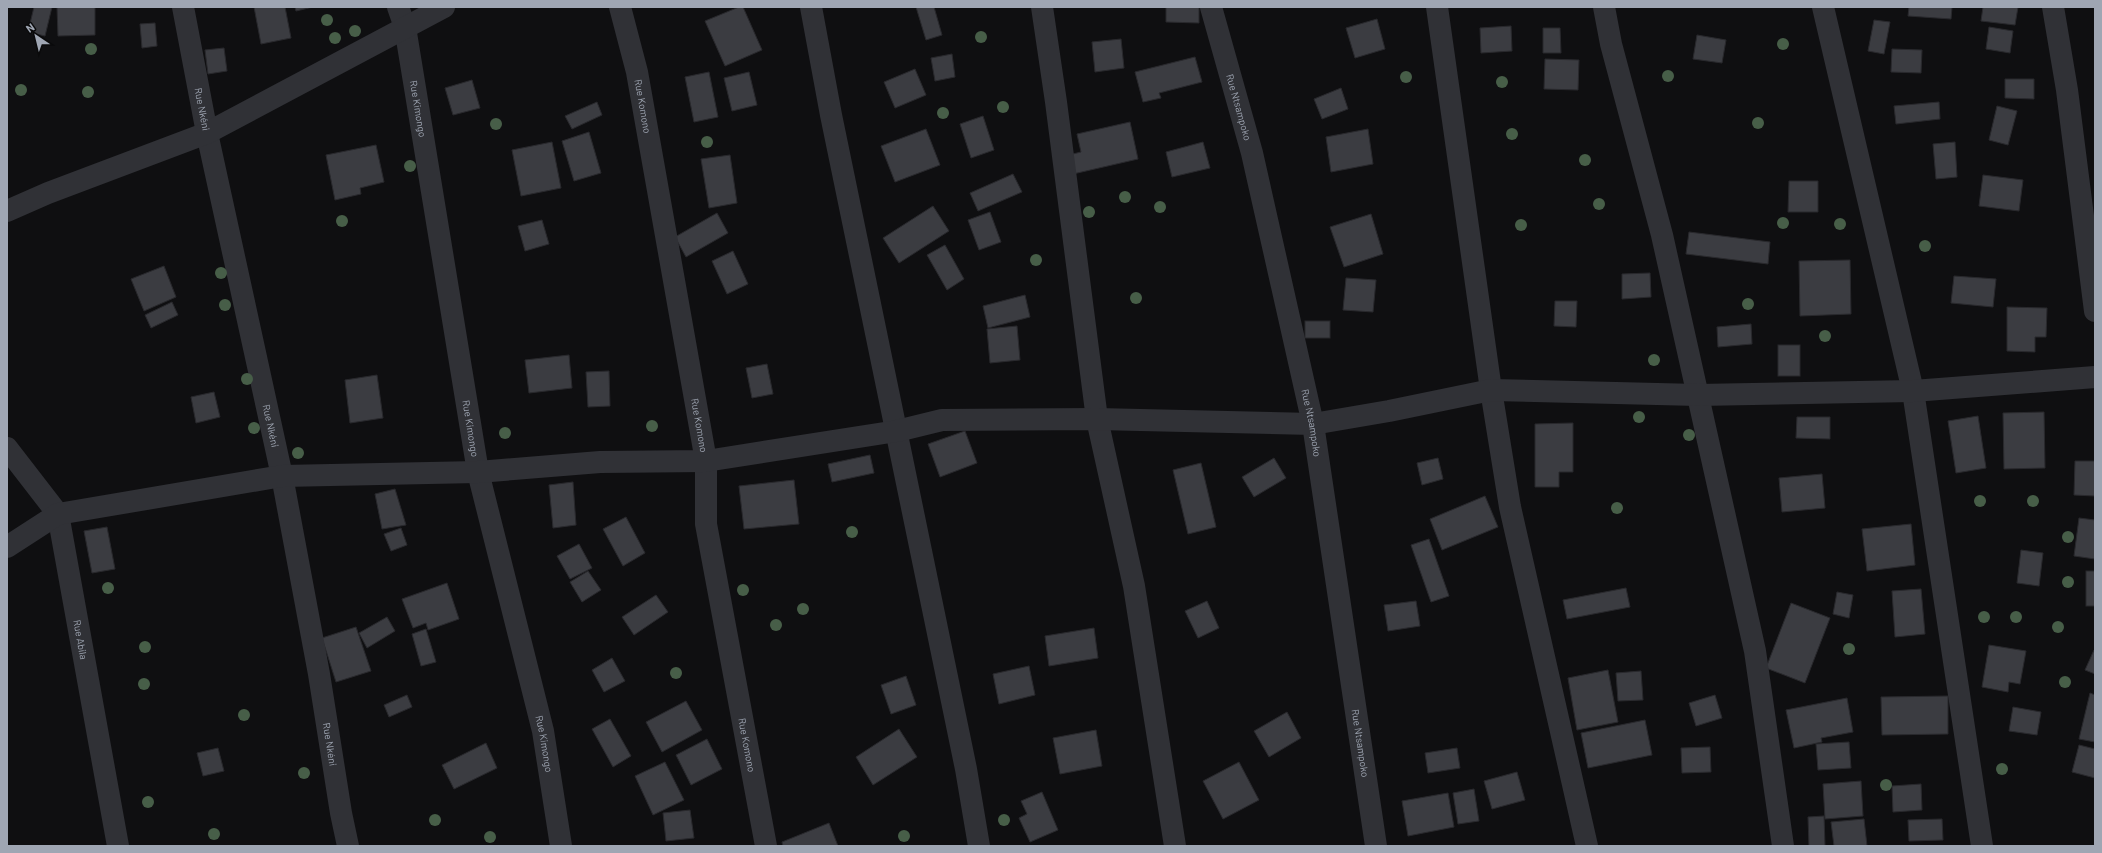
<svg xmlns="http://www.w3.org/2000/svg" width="2102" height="853" viewBox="0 0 2102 853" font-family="Barlow,sans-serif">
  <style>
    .building { fill: #3b3c41; stroke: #29292d }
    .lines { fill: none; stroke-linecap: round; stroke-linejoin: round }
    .minor { stroke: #303136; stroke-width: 22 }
    .tree { fill: #475e48 }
    .labels { text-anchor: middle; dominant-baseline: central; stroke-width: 3.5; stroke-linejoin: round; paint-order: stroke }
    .street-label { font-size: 10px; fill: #9fa6b3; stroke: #0a0a0b }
  </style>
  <rect width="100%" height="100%" fill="#0f0f11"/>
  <g class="building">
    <path d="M 34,7 L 52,7 L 45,36 L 28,32 Z"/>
    <path d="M 57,7 L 95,7 L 95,35 L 58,36 Z"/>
    <path d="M 254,7 L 285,7 L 291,38 L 261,44 Z"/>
    <path d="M 295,7 L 313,7 L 296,11 Z"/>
    <path d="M 739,7 L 743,7 L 762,50 L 725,66 L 705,21 Z"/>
    <path d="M 916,7 L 934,7 L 942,35 L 926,40 Z"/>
    <path d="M 1166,7 L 1199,7 L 1199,23 L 1166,22 Z"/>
    <path d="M 1909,7 L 1952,7 L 1951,19 L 1908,16 Z"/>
    <path d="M 1983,7 L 2018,7 L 2015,25 L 1981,21 Z"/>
    <path d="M 1377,19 L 1385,49 L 1355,58 L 1346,28 Z"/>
    <path d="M 1874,20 L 1890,22 L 1884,54 L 1868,51 Z"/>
    <path d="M 155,23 L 157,46 L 142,48 L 140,24 Z"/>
    <path d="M 1511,26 L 1512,51 L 1481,53 L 1480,28 Z"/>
    <path d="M 1989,27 L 2013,31 L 2010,53 L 1986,49 Z"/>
    <path d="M 1543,28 L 1560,28 L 1561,53 L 1543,53 Z"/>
    <path d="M 1697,35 L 1726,40 L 1722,63 L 1693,59 Z"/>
    <path d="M 1121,39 L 1124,68 L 1095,72 L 1092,42 Z"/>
    <path d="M 224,48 L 227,71 L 208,74 L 205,50 Z"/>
    <path d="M 1892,49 L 1922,50 L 1921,73 L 1891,72 Z"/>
    <path d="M 952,54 L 955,77 L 935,81 L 931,58 Z"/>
    <path d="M 1195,57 L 1202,82 L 1159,93 L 1161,98 L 1143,102 L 1135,72 Z"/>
    <path d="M 1545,59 L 1579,60 L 1578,90 L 1544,89 Z"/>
    <path d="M 915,69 L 926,95 L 895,108 L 884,82 Z"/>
    <path d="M 709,72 L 718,117 L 694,122 L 685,77 Z"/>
    <path d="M 749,72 L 757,105 L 732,111 L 724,78 Z"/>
    <path d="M 2005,79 L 2034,79 L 2034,99 L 2005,98 Z"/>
    <path d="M 472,80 L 480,108 L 453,115 L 445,88 Z"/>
    <path d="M 1341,88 L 1348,109 L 1322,119 L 1314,99 Z"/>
    <path d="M 597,102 L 602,115 L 572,129 L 565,116 Z"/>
    <path d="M 1939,102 L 1940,119 L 1896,124 L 1894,106 Z"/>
    <path d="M 1997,106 L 2017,111 L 2008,145 L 1989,140 Z"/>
    <path d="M 983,116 L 994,150 L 971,158 L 960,124 Z"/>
    <path d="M 1130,122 L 1138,159 L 1073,174 L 1069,155 L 1081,152 L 1077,134 Z"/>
    <path d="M 926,129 L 940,165 L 895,182 L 881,146 Z"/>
    <path d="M 1368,129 L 1373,164 L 1331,172 L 1326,137 Z"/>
    <path d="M 589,132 L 601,173 L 574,181 L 562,141 Z"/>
    <path d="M 552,142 L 561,188 L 521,196 L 512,150 Z"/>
    <path d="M 1203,142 L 1210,168 L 1172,177 L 1166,152 Z"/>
    <path d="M 1955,142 L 1957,177 L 1936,179 L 1933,144 Z"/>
    <path d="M 376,145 L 384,182 L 360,188 L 361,194 L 335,200 L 326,155 Z"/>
    <path d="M 730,155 L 737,203 L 709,208 L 701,159 Z"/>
    <path d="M 1013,174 L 1022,192 L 978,211 L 970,193 Z"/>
    <path d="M 1983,175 L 2023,180 L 2019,211 L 1979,206 Z"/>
    <path d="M 1789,181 L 1818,181 L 1818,212 L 1788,212 Z"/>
    <path d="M 933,206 L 949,231 L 899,263 L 883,238 Z"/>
    <path d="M 990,212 L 1001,242 L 979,250 L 968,220 Z"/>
    <path d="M 717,213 L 728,233 L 686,257 L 675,237 Z"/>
    <path d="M 1371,214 L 1383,254 L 1344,267 L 1330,227 Z"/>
    <path d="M 542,220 L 549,244 L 525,251 L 518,226 Z"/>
    <path d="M 1689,232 L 1770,242 L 1768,264 L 1686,254 Z"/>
    <path d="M 945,245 L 964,279 L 947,290 L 927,255 Z"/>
    <path d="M 733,251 L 748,284 L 727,294 L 712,261 Z"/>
    <path d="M 1850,260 L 1851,314 L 1800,316 L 1799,261 Z"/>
    <path d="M 164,266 L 176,297 L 144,311 L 131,279 Z"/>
    <path d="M 1650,273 L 1651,297 L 1622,299 L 1622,274 Z"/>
    <path d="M 1954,276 L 1996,279 L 1993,307 L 1951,303 Z"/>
    <path d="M 1346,278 L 1376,280 L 1373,312 L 1343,310 Z"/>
    <path d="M 1025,295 L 1030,317 L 988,328 L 983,306 Z"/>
    <path d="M 1555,301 L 1577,301 L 1576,327 L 1554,326 Z"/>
    <path d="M 172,302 L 178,315 L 151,328 L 145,315 Z"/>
    <path d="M 2007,307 L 2047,308 L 2046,337 L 2035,337 L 2035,352 L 2007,351 Z"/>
    <rect x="1305" y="321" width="25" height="17"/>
    <path d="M 1751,324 L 1752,344 L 1718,347 L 1717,327 Z"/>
    <path d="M 1017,326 L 1020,360 L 990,363 L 987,329 Z"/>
    <rect x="1778" y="345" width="22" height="31"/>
    <path d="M 569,355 L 572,388 L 529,393 L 525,360 Z"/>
    <path d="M 767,364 L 773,394 L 752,398 L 746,368 Z"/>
    <path d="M 609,371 L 610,406 L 588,407 L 586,372 Z"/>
    <path d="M 377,375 L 383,418 L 350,423 L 345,380 Z"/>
    <path d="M 214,392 L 220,417 L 196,423 L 191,397 Z"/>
    <path d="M 2044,412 L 2045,468 L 2004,469 L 2003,413 Z"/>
    <path d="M 1978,416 L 1986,468 L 1956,473 L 1948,421 Z"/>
    <path d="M 1797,417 L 1830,417 L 1830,439 L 1796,438 Z"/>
    <path d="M 1573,423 L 1573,472 L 1559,472 L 1559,487 L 1535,487 L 1535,424 Z"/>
    <path d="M 965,431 L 977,463 L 940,477 L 928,444 Z"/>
    <path d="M 870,455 L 874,473 L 832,482 L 828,464 Z"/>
    <path d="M 1274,458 L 1286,478 L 1254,497 L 1242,477 Z"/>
    <path d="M 1438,458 L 1443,479 L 1422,485 L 1417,463 Z"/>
    <path d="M 2075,461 L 2095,461 L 2095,496 L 2074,495 Z"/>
    <path d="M 1201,463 L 1216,527 L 1188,534 L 1173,470 Z"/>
    <path d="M 1822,474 L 1825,508 L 1782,512 L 1779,478 Z"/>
    <path d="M 794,480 L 799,524 L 744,529 L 739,486 Z"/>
    <path d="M 573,482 L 576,525 L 553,528 L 549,485 Z"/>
    <path d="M 395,489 L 406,525 L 382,529 L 375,494 Z"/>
    <path d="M 1485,496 L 1498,527 L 1442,550 L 1430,519 Z"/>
    <path d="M 626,517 L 645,553 L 623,566 L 603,529 Z"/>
    <path d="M 2079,518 L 2095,520 L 2095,559 L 2074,556 Z"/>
    <path d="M 1911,524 L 1915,565 L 1867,571 L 1862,529 Z"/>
    <path d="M 107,527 L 115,569 L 92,573 L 84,531 Z"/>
    <path d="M 401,528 L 407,545 L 391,551 L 384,534 Z"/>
    <path d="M 1429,539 L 1449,596 L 1431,602 L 1411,545 Z"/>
    <path d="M 579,544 L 592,568 L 570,579 L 557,556 Z"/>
    <path d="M 2021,550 L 2043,553 L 2039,586 L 2017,583 Z"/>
    <path d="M 588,571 L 601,590 L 582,602 L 570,582 Z"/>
    <rect x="2086" y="571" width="9" height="35"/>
    <path d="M 447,583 L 459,619 L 428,630 L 426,623 L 413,628 L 402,599 Z"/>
    <path d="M 1626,588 L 1630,607 L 1567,619 L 1563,600 Z"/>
    <path d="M 1921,589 L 1925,634 L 1895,637 L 1892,591 Z"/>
    <path d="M 1837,592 L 1853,595 L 1849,618 L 1833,614 Z"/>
    <path d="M 656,595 L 668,612 L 634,635 L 622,617 Z"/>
    <path d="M 1207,601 L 1219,628 L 1198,638 L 1185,611 Z"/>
    <path d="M 1416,601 L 1420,626 L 1388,631 L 1384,605 Z"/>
    <path d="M 1791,603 L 1830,618 L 1805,683 L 1766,668 Z"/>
    <path d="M 387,617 L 395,631 L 367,648 L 359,633 Z"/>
    <path d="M 356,627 L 371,671 L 336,682 L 322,638 Z"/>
    <path d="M 1094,628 L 1098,658 L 1049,666 L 1045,636 Z"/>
    <path d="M 426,629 L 436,662 L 421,666 L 412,634 Z"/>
    <path d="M 1989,645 L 2026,651 L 2020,684 L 2009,682 L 2008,692 L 1982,687 Z"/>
    <path d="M 2094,650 L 2095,651 L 2095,674 L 2085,670 Z"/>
    <path d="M 612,658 L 625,681 L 604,692 L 592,670 Z"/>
    <path d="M 1029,666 L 1035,695 L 999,704 L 993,674 Z"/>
    <path d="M 1608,670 L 1618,722 L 1577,730 L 1568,678 Z"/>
    <path d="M 1641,671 L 1643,700 L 1618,701 L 1616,673 Z"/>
    <path d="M 906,676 L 916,705 L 891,714 L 881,685 Z"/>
    <path d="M 2090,693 L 2095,695 L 2095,742 L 2079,739 Z"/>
    <path d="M 407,695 L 412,707 L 389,717 L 384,705 Z"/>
    <path d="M 1715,695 L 1722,718 L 1696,726 L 1689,703 Z"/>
    <path d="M 1948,696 L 1948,734 L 1882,735 L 1881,697 Z"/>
    <path d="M 1847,698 L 1853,732 L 1821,738 L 1822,742 L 1794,748 L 1786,710 Z"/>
    <path d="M 686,701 L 702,730 L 662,752 L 646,722 Z"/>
    <path d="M 2013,707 L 2041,712 L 2037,735 L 2009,731 Z"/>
    <path d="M 1287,712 L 1301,738 L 1269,757 L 1254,731 Z"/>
    <path d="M 610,719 L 631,756 L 613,767 L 592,729 Z"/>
    <path d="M 1645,720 L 1652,755 L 1588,768 L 1581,733 Z"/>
    <path d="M 899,729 L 917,757 L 873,785 L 856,757 Z"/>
    <path d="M 1096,730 L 1102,766 L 1060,774 L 1053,738 Z"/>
    <path d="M 707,739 L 722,769 L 691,785 L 676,755 Z"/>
    <path d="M 1849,742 L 1851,768 L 1818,770 L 1816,744 Z"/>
    <path d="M 486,743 L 497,768 L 454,789 L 442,765 Z"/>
    <path d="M 2079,745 L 2095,749 L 2095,778 L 2072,772 Z"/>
    <path d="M 1710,747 L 1711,772 L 1682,773 L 1681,748 Z"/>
    <path d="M 218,748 L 224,771 L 203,776 L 197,753 Z"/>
    <path d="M 1457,748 L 1460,768 L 1428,773 L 1425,753 Z"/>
    <path d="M 665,762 L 684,800 L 653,815 L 635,776 Z"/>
    <path d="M 1239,762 L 1259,800 L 1223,819 L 1203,781 Z"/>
    <path d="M 1517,772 L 1525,800 L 1492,809 L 1484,781 Z"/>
    <path d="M 1861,781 L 1863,816 L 1825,819 L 1823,784 Z"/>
    <path d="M 1921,784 L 1922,810 L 1893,812 L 1892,786 Z"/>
    <path d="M 1474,789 L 1479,821 L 1458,824 L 1453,793 Z"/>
    <path d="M 1042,792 L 1058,830 L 1030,842 L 1019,818 L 1027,814 L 1021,801 Z"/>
    <path d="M 1448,793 L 1454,827 L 1408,836 L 1402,801 Z"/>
    <path d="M 690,810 L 694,838 L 666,841 L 663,813 Z"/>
    <path d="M 1824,816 L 1825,846 L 1809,846 L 1808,817 Z"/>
    <path d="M 1864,819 L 1867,846 L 1834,846 L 1831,822 Z"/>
    <path d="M 1942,819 L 1943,840 L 1909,841 L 1908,820 Z"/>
    <path d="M 829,823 L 838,846 L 783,846 L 782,842 Z"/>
  </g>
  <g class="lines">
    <g class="minor">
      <path id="s1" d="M 183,7 L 207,133 L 282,476 L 319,674 L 341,813 L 348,846"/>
      <path id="s2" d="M 398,7 L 405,27 L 478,472 L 543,731 L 561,846"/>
      <path id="s3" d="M 620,7 L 637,72 L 706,461 L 706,524 L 766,846"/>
      <path d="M 811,7 L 831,115 L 966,769 L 979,846"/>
      <path d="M 1042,7 L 1056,102 L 1097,419 L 1134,586 L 1175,846"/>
      <path id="s4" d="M 1211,7 L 1252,153 L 1313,424 L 1376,846"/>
      <path d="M 1437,7 L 1491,390 L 1510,507 L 1587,846"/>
      <path d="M 1604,7 L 1611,44 L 1662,235 L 1755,651 L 1783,846"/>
      <path d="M 1823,7 L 1913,391 L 1982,846"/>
      <path d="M 2053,7 L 2067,90 L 2095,311"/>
      <path d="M 7,211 L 48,193 L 207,133 L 444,7"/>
      <path id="s5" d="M 7,448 L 58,514 L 118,846"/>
      <path d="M 7,547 L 58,514 L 282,476 L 478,472 L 600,462 L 706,461 L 897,431 L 942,420 L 1097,419 L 1313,424 L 1389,411 L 1491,390 L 1698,395 L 1913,391 L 2095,377"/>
    </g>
  </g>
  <g class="tree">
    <circle cx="327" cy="20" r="6"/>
    <circle cx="355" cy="31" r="6"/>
    <circle cx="981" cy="37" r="6"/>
    <circle cx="335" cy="38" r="6"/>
    <circle cx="1783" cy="44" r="6"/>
    <circle cx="91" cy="49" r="6"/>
    <circle cx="1668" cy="76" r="6"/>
    <circle cx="1406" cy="77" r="6"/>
    <circle cx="1502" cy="82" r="6"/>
    <circle cx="21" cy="90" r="6"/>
    <circle cx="88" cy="92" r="6"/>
    <circle cx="1003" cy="107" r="6"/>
    <circle cx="943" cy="113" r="6"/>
    <circle cx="1758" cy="123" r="6"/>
    <circle cx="496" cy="124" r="6"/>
    <circle cx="1512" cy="134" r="6"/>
    <circle cx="707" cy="142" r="6"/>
    <circle cx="1585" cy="160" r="6"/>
    <circle cx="410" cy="166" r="6"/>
    <circle cx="1125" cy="197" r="6"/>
    <circle cx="1599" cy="204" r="6"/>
    <circle cx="1160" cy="207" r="6"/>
    <circle cx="1089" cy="212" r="6"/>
    <circle cx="342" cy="221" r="6"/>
    <circle cx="1783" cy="223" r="6"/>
    <circle cx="1840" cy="224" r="6"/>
    <circle cx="1521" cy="225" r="6"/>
    <circle cx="1925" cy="246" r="6"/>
    <circle cx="1036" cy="260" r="6"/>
    <circle cx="221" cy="273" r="6"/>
    <circle cx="1136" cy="298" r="6"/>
    <circle cx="1748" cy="304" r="6"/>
    <circle cx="225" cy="305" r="6"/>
    <circle cx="1825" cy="336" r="6"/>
    <circle cx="1654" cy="360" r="6"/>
    <circle cx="247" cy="379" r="6"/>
    <circle cx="1639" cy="417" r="6"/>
    <circle cx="652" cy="426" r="6"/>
    <circle cx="254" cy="428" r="6"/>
    <circle cx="505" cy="433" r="6"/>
    <circle cx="1689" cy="435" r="6"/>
    <circle cx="298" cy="453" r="6"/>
    <circle cx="1980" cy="501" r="6"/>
    <circle cx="2033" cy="501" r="6"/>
    <circle cx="1617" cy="508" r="6"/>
    <circle cx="852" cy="532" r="6"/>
    <circle cx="2068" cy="537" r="6"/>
    <circle cx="2068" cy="582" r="6"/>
    <circle cx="108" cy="588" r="6"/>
    <circle cx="743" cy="590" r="6"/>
    <circle cx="803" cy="609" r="6"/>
    <circle cx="1984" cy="617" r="6"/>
    <circle cx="2016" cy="617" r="6"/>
    <circle cx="776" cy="625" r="6"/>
    <circle cx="2058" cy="627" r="6"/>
    <circle cx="145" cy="647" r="6"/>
    <circle cx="1849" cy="649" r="6"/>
    <circle cx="676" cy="673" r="6"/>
    <circle cx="2065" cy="682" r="6"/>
    <circle cx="144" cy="684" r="6"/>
    <circle cx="244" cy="715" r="6"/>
    <circle cx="2002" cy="769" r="6"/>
    <circle cx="304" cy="773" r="6"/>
    <circle cx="1886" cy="785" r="6"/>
    <circle cx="148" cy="802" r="6"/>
    <circle cx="435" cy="820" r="6"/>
    <circle cx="1004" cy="820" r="6"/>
    <circle cx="214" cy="834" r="6"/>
    <circle cx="904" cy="836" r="6"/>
    <circle cx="490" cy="837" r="6"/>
  </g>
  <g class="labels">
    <g class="street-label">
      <text stroke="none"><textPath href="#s3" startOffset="102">Rue Komono</textPath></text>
      <text stroke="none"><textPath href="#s4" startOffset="104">Rue Ntsampoko</textPath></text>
      <text stroke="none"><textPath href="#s1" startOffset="104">Rue Nkéni</textPath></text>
      <text stroke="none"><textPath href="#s2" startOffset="104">Rue Kimongo</textPath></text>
      <text stroke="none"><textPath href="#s4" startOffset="428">Rue Ntsampoko</textPath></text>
      <text stroke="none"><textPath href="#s1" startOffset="428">Rue Nkéni</textPath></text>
      <text stroke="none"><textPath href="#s3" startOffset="426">Rue Komono</textPath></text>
      <text stroke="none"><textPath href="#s2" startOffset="428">Rue Kimongo</textPath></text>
      <text stroke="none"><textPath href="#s5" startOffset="211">Rue Abila</textPath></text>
      <text stroke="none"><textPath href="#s4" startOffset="752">Rue Ntsampoko</textPath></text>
      <text stroke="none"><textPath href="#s1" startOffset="752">Rue Nkéni</textPath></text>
      <text stroke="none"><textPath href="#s2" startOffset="752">Rue Kimongo</textPath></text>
      <text stroke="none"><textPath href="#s3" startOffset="750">Rue Komono</textPath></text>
    </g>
  </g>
  <rect width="2102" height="853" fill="none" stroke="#9fa6b3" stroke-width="16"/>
  <g transform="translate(36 36) rotate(325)" stroke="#0a0a0b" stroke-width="3" paint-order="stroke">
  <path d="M0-3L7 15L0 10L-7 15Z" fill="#9fa6b3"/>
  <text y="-6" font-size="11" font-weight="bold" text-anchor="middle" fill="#9fa6b3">N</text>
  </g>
</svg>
